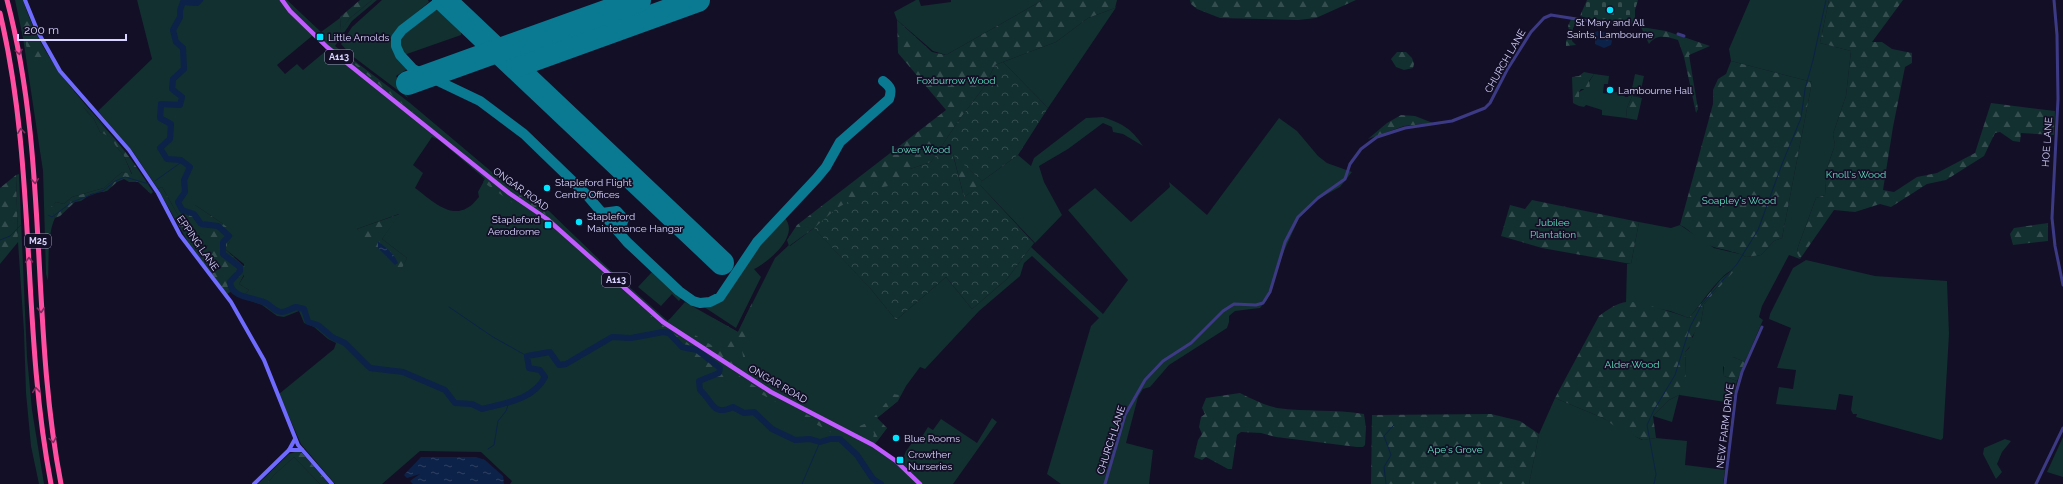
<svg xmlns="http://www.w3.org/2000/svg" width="2063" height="484" viewBox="0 0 2063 484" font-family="Raleway,sans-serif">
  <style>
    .green { fill: #12302f; fill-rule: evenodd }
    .forest { fill: url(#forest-firs) }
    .cemetery { fill: url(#cemetery-stones) }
    .park { fill: url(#park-crowns) }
    .water { fill: url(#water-ripples) }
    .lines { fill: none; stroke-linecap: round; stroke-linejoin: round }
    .stream { stroke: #0c2248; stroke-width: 1 }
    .river { stroke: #0c2248; stroke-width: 6 }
    .taxiway { stroke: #0a7a92; stroke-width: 10 }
    .runway { stroke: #0a7a92; stroke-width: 24 }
    .street { stroke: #3d3a85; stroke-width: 3 }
    .secondary { stroke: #6f6bff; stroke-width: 4 }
    .primary { stroke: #c25bff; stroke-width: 4.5 }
    .highway { stroke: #ff4fa3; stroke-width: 5 }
    .oneway { stroke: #7d2c5e }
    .poi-dot { fill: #00e5ff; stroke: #130f26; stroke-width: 1.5 }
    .labels { text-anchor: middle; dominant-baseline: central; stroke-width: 3.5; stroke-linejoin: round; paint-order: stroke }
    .shield { fill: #130f26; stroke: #9e99be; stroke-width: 1 }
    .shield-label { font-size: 9px; font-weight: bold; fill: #d9d4ff }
    .poi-label { font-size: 10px; fill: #d9d4ff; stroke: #130f26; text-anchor: start }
    .street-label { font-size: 10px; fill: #d9d4ff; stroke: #130f26 }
    .park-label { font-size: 10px; fill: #5fe0c0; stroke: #130f26 }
  </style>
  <defs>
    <pattern id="forest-firs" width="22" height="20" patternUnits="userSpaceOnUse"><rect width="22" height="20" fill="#12302f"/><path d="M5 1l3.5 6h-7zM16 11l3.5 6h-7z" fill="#344d4e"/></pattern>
    <pattern id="cemetery-stones" width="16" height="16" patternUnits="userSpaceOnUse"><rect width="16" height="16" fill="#12302f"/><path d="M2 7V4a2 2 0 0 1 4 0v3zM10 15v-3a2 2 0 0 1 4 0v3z" fill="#344d4e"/></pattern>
    <pattern id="park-crowns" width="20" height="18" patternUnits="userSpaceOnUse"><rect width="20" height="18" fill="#12302f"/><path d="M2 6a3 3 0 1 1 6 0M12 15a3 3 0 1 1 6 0" fill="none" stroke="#344d4e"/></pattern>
    <pattern id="water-ripples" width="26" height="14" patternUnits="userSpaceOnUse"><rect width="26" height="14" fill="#0c2248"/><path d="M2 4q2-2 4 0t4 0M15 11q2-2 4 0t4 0" fill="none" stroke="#2f4163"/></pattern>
  </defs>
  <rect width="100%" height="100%" fill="#130f26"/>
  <g class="green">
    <path d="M 15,0 L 23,0 C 41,56 69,86 107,129 L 83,107 L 94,119 L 100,132 L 113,138 L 115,145 L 124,156 L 132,175 L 122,172 L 104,188 L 72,197 L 64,204 L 56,202 L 52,207 L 55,218 C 47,235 49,262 48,281 L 46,274 L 43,171 L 23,38 Z"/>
    <path d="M 137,0 L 287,0 L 321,32 L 340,18 L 341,30 L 349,19 L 372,0 L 377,0 L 352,21 L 335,46 L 410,103 L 511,188 L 549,211 L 608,268 L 668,321 L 685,302 L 738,332 L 775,258 L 789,245 L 790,246 L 814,228 L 870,288 L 896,320 L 946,277 L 972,309 L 1007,279 L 1031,247 L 1103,314 L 1128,280 L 1068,210 L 1095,188 L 1131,222 L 1170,187 L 1169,182 L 1207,215 L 1279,118 L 1297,131 L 1318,156 L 1327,163 L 1352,172 L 1340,187 L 1318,199 L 1299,218 L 1284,251 L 1267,300 L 1260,308 L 1235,311 L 1229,316 L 1229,322 L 1227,328 L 1169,365 L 1150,387 L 1143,389 L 1138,397 L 1126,443 L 1153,450 L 1149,484 L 1061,484 L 1047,474 L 1091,326 L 1099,318 L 1032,256 L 1024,263 L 1020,276 L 979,311 L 925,369 L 920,367 L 906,386 L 898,401 L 877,418 L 887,428 L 875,444 L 871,444 L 894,461 L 918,484 L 510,484 L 512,481 L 481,452 L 420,451 L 382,484 L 335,484 L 301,444 L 279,394 L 334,349 L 336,343 L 328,339 L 314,327 L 304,323 L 299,311 L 284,317 L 277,316 L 262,305 L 242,298 L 249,290 L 239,284 L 244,276 L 244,264 L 225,249 L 230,241 L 226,226 L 195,205 L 199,233 L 208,237 L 208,245 L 204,250 L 195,245 L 162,187 L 158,189 L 133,152 L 98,111 L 152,59 ZM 312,36 L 327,50 L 303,70 L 297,64 L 285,74 L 277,65 ZM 432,137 L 439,140 L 485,179 L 478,192 L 479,197 C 475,201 472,206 467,208 C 449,219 429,198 415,188 L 423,173 L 413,165 ZM 399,214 L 382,239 L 407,258 L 400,271 L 357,229 Z"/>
    <path d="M 382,0 L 428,0 L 429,2 C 406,23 373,39 409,68 L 396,76 L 408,98 L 351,55 L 341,44 L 352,27 Z"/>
    <path d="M 916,0 L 919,0 L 921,6 L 951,2 L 951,0 L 1043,0 L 946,55 L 933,51 L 897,20 L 894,12 Z"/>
    <path d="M 1750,0 L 1829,0 L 1820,43 L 1851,51 L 1846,96 L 1833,134 L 1835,145 L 1827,168 L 1825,195 L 1816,198 L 1798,247 L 1797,253 L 1800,259 L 1789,255 L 1762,306 L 1759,317 L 1763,320 L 1745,362 L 1733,357 L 1723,367 L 1724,376 L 1737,381 L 1732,403 L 1679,395 L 1672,422 L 1653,416 L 1669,400 L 1679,395 L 1686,375 L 1685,352 L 1689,348 L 1695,331 L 1701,322 L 1704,304 L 1735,269 C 1721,272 1700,306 1689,318 L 1670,311 L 1626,302 L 1627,264 L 1631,264 L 1639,222 L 1671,228 L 1680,225 L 1714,248 L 1740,254 L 1746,257 L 1761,255 L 1774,241 L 1782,238 L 1812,82 L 1731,61 L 1729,49 Z"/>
    <path d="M 1117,6 L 1048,108 L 1003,62 L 1056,42 L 1088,18 L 1115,8 Z"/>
    <path d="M 435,7 L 461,32 L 461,35 L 404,55 C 387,34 420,18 435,7 Z"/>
    <path d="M 1594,74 L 1609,76 L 1608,84 L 1604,84 L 1603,93 C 1610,95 1616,91 1622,92 L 1625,97 L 1628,97 L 1629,94 L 1642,97 L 1632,96 L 1627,108 L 1626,118 L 1602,115 L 1602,110 L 1586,105 L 1584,107 L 1579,106 L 1579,92 L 1590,86 L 1589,82 Z"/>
    <path d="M 1635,74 L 1644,76 L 1640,95 L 1631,93 Z"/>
    <path d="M 1103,117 C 1123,124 1131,128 1143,146 L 1123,134 L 1113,132 L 1112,127 L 1103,123 L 1068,149 L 1039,166 L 1044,182 L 1062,215 L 1035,243 L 980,185 L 982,181 L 1018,155 L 1031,166 L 1034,158 L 1086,118 Z"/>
    <path d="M 19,174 L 27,357 L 32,410 L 44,484 L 39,484 L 31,446 L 26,393 L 24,332 L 18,242 L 16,175 Z"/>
    <path d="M 784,217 C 801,235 770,261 754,269 L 761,277 L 736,328 L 701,305 L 713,305 L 722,300 L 739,277 L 754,251 Z"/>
    <path d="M 1806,260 L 1875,276 L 1947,281 L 1949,334 L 1943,438 L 1941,440 L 1856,417 L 1857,414 L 1853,414 L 1851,410 L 1853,396 L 1839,394 L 1836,410 L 1776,404 L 1779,387 L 1793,389 L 1796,370 L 1777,368 L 1791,328 L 1769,319 L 1770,314 L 1793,268 Z"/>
    <path d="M 652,272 L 681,298 L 679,301 L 672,294 L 661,306 L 638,287 Z"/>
    <path d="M 1555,398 L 1603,418 L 1642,440 L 1656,438 L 1687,441 L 1685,465 L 1725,470 L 1723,484 L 1529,484 L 1539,434 Z"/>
    <path d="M 992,418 L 997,422 L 953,484 L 921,484 L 901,464 L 906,451 L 914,440 L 918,443 L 928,427 L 933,430 L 941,419 L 977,443 Z"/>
    <path d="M 2063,437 L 2063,477 L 2047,472 Z"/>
    <path d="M 2005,439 L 2011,441 L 2002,452 L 1997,464 L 2002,472 L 1996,479 L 1983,454 L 1984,448 Z"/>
    <path d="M 294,457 L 320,484 L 267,484 L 274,475 Z"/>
  </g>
  <g class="forest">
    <path d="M 19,0 L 45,61 L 33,71 L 26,45 Z"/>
    <path d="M 360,0 L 372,0 L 349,19 L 341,31 L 340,17 Z"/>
    <path d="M 1043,0 L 1117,0 L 1115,8 L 1088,18 L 1056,42 L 995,65 L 984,87 L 959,120 L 931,162 L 910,169 L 870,288 L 814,228 L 789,246 L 787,240 L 797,225 L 946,110 L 898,53 L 897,20 L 932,52 L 946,55 Z"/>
    <path d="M 1190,0 L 1356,0 L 1316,18 L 1298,20 L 1220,18 L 1197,9 L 1191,4 Z"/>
    <path d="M 1829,0 L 1903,0 L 1872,42 L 1882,42 L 1892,49 L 1912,53 L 1912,63 L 1905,67 L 1893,127 L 1883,190 L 1894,192 L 1917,177 L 1937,173 L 1975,153 L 1991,103 L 2055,111 L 2054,135 L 2021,133 L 2020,142 L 2013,141 L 2000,132 L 1995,133 L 1984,156 L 1946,180 L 1927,184 L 1891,207 L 1880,204 L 1855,212 L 1834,210 L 1800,259 L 1797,253 L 1798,247 L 1816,198 L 1825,195 L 1827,168 L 1835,145 L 1833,134 L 1846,96 L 1851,51 L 1820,43 Z"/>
    <path d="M 1571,19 L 1583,20 L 1584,22 L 1578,21 L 1573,28 L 1572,41 L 1576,45 L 1566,46 L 1566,41 L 1570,34 L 1568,26 Z"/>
    <path d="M 1641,27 L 1666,31 L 1710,46 L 1689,55 L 1698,109 L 1696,113 L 1684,57 L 1678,40 C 1667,37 1657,33 1649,44 Z"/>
    <path d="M 1397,52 L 1406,52 L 1412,58 L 1414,64 L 1413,68 L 1404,70 L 1396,67 L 1391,59 Z"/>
    <path d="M 343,53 L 415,110 L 511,190 L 545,211 L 546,215 L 513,194 L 481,169 L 353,63 Z"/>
    <path d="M 1731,61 L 1812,82 L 1782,238 L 1774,241 L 1761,255 L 1746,257 C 1734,250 1720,250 1708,245 C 1697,240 1691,230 1680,225 L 1713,104 L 1713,90 L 1718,79 L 1726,74 Z"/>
    <path d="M 1584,72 L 1594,74 L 1589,81 L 1590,86 L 1588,89 L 1581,89 L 1579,92 L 1579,106 L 1573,103 L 1572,77 L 1579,76 Z"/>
    <path d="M 1632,96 L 1642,98 L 1637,120 L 1626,118 L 1627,108 Z"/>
    <path d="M 79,102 C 111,132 130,155 153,192 L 151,194 L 138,182 L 129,182 L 124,179 L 117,182 L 107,191 L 91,194 L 81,201 L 75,202 L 60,216 L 55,218 L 51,207 L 56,202 L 64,204 L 72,197 L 104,188 L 122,172 L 132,174 L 124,156 L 115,145 L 112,138 L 100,132 L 94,119 Z"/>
    <path d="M 1401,115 L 1415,116 L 1433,123 L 1404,126 L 1368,139 L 1387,123 Z"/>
    <path d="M 953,154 L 982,181 L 981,185 L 964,197 Z"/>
    <path d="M 16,175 L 18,242 L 0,264 L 0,188 Z"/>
    <path d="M 485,179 L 543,221 L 645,311 L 674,334 L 767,394 L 846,435 L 845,438 L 843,439 L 750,388 L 726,377 L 715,377 L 698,359 L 677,347 L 668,335 L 651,330 L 628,299 L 541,223 L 483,182 Z"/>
    <path d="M 162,187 L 195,245 L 204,250 L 208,245 L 208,238 L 199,233 L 184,218 L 187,204 L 195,205 L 226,226 L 231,234 L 230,241 L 225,249 L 247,269 L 239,284 L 249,290 L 242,298 L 232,291 L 227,294 L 188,242 L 158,189 Z"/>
    <path d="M 1532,200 L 1639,222 L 1631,264 L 1542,248 L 1501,236 L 1510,205 L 1525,209 Z"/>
    <path d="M 400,214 L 382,239 L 407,258 L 400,272 L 370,246 L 357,229 Z"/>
    <path d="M 2048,223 L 2048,241 L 2013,245 L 2010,234 L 2014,228 Z"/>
    <path d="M 1733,269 L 1736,269 L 1704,304 L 1701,322 L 1692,337 L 1695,340 L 1685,352 L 1686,375 L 1683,388 L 1679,395 L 1669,400 L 1653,416 L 1656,438 L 1643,440 L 1619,429 L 1603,418 L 1555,398 L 1599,316 C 1606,311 1616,303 1626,302 C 1637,300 1677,314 1689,318 L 1721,279 Z"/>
    <path d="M 752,303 L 745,346 L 745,369 L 741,344 L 731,353 L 729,357 L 735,366 L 749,373 L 748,375 L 668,322 L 669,319 L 721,351 L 730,335 L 711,324 L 713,318 L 738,332 Z"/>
    <path d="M 1733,357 L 1745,362 L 1737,381 L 1724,376 L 1724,362 L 1727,358 Z"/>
    <path d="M 1240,393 C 1252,399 1264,405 1277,408 C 1306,412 1335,409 1364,414 L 1366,428 L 1365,445 L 1363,447 L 1357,447 L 1276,437 L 1261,433 L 1241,432 L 1237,435 L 1232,469 L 1228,469 L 1206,457 L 1202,460 L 1194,457 L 1198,440 L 1202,434 L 1199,427 L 1201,417 L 1205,414 L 1202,408 L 1206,398 Z"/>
    <path d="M 893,394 L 899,395 L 898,401 L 877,418 L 887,428 L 877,441 L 873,439 L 874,433 L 869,427 L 856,430 L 855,428 L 871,421 Z"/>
    <path d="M 1491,414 L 1520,421 L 1539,434 L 1529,484 L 1371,484 L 1372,415 Z"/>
    <path d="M 298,451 L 302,453 L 329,484 L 320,484 L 294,457 L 274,475 L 267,484 L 258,484 L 289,454 Z"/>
  </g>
  <path class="cemetery" d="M 1587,0 L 1638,0 L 1635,10 L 1635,25 L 1623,27 L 1580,16 Z"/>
  <path class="park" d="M 1003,62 L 1048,108 L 1018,155 L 982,181 L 953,155 L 964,197 L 980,185 L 1034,243 L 1007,279 L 972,309 L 946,277 L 896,320 L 870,288 L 814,228 L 837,208 L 871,189 L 889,186 L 910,169 L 931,162 L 959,120 L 984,87 L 995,65 Z"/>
  <g class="water">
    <path d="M 1597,31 L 1609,33 L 1612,41 L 1611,45 L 1604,48 L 1595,44 L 1595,33 Z"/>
    <path d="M 378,241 C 386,248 394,253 398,263 L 395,265 L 378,248 Z"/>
    <path d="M 421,457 L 476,457 L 485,460 L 503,476 L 504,484 L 413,484 L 410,481 L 420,474 L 407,478 L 404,475 Z"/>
  </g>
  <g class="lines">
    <g class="stream">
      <path d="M 155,181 L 183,161"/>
      <path d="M 48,215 L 52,217 L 72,202 L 104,190 L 115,181 L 125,177 L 149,184"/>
      <path d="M 0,240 L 10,236 L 21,225"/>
      <path d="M 449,307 L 493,337 L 527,356"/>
      <path d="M 488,449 L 494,445 L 498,421 L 506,411 L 509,402"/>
      <path d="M 802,484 L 820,442"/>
      <path d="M 1386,484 L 1384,467 L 1391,455 L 1384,436 L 1394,425"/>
      <path d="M 1654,484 L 1656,474 L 1647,425 L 1654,410 L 1675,375 L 1690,327 L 1702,304 L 1737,264 L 1758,230 L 1782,164 L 1801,118 L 1805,89 L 1813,60 L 1826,0"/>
    </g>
    <path class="river" d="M 200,0 L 197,3 L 183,2 L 180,10 L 180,17 L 173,30 L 176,42 L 183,48 L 184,69 L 173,79 L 172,89 L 182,97 L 180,105 L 161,104 L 160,118 L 171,124 L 170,139 L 160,148 L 167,159 L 181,160 L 190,167 L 184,180 L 185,192 L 178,202 L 182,210 L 194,214 L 201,224 L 218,226 L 229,236 L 223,242 L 223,254 L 240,267 L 240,271 L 230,282 C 231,299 255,297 266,303 C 272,306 274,312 282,312 C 286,312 292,308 296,307 L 304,309 L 308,322 L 318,325 L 332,337 L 345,343 L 370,368 L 403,372 L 445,390 L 455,403 L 472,404 L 482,409 C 505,403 533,400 545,377 L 540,370 L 529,368 L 527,356 L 550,352 L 559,365 L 566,364 L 612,337 L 631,338 L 663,332 L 669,333 L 682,347 L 697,350 L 720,368 L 719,373 L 699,381 L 700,390 C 713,401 712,417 733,407 L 744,413 L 754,412 L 772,429 L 795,440 L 810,439 L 820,442 L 830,439 L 840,439 L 857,455 L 873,479 L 881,484"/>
    <g class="taxiway">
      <path d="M 441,0 L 402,30 L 396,38 L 396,46 L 400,55 L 413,69 L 480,101 L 524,134 L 585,193 L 627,242 L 679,291 L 693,301 L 700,303 L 710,302 L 720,297 L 757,242 L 816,179 L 826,167 L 840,142 L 889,99 C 892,90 891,87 883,81"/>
      <path d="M 441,71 L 438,75 L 438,80 L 444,83"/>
      <path d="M 602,213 L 617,211 L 624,219 L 619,232"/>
    </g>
    <g class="runway">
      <path d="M 444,0 L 722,263"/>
      <path d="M 518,65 L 698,0"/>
      <path d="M 408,83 L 639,0"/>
    </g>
    <g class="street">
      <path d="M 2054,0 L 2057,35 L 2058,99 L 2052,218 L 2055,246 L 2063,285"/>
      <path d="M 1678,34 L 1684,36"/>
      <path d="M 1105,484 L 1125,415 L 1145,380 L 1163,361 L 1191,343 L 1223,311 L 1234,304 L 1256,305 L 1263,303 L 1270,292 L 1285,242 L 1298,217 L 1318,198 L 1345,179 L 1350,164 L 1361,149 L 1377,137 L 1405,128 L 1452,121 L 1485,108 L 1490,103 L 1507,70 L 1531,32 L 1544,18 L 1551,15 L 1589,21"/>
      <path d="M 1725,484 L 1736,393 L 1742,372 L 1762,327"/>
      <path d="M 2036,484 L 2063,428"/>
    </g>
    <g class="secondary">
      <path d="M 25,0 L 38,32 L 60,71 L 129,150 L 158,193 L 180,235 L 231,302 L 264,360 L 298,445 L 332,484"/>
      <path d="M 289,450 L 302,450"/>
      <path d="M 254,484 L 289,450 L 295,439"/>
    </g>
    <path class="primary" d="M 282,0 L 290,11 L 327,47 L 509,193 L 547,219 L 663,322 L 771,392 L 873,445 L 896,461 L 920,484"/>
    <g class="highway">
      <path d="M 7,0 C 49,159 30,324 61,484"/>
      <path d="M 0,13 C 37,169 21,327 51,484"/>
    </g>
  </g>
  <defs><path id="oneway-chevron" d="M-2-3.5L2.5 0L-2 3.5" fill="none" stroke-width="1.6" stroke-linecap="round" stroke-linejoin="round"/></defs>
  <g class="oneway">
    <use href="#oneway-chevron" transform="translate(19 52) rotate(79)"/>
    <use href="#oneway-chevron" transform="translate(21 131) rotate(-96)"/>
    <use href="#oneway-chevron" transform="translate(35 181) rotate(86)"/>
    <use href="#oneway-chevron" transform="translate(29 260) rotate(-92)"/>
    <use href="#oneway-chevron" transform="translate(41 310) rotate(87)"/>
    <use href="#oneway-chevron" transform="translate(36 390) rotate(-96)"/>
    <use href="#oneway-chevron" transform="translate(53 440) rotate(81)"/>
  </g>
  <g class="poi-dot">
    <circle cx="1610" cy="10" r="4"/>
    <rect x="316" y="33" width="8" height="8" rx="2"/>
    <circle cx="1610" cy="90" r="4"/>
    <circle cx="547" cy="188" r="4"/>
    <circle cx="579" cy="222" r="4"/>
    <rect x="544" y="221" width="8" height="8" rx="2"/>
    <circle cx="896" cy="438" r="4"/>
    <rect x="896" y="456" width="8" height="8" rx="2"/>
  </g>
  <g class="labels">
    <g class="shield">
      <rect x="325" y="50" width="28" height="14" rx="3"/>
      <rect x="25" y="234" width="26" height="14" rx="3"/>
      <rect x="602" y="273" width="28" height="14" rx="3"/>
    </g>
    <g class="shield-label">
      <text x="339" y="57">A113</text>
      <text x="38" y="241">M25</text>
      <text x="616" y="280">A113</text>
    </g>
    <g class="poi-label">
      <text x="1610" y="22" text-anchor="middle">St Mary and All<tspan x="1610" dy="12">Saints, Lambourne</tspan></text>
      <text x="328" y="37">Little Arnolds</text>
      <text x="1618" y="90">Lambourne Hall</text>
      <text x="555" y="182">Stapleford Flight<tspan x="555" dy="12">Centre Offices</tspan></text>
      <text x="587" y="216">Stapleford<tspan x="587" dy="12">Maintenance Hangar</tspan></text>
      <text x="540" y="219" text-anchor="end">Stapleford<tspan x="540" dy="12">Aerodrome</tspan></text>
      <text x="904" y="438">Blue Rooms</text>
      <text x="908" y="454">Crowther<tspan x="908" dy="12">Nurseries</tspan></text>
    </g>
    <g class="street-label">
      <text transform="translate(1505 61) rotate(-60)">CHURCH LANE</text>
      <text transform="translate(2047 142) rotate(-86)">HOE LANE</text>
      <text transform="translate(521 189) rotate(36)">ONGAR ROAD</text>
      <text transform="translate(198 243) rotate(55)">EPPING LANE</text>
      <text transform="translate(778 384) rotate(30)">ONGAR ROAD</text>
      <text transform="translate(1725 426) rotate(-83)">NEW FARM DRIVE</text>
      <text transform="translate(1111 440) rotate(-72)">CHURCH LANE</text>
    </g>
    <g class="park-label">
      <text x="956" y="80">Foxburrow Wood</text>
      <text x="921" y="149">Lower Wood</text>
      <text x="1856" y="174">Knoll's Wood</text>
      <text x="1739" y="200">Soapley's Wood</text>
      <text x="1553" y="222">Jubilee<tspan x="1553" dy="12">Plantation</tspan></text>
      <text x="1632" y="364">Alder Wood</text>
      <text x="1455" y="449">Ape's Grove</text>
    </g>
  </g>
  <path d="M18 34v6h108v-6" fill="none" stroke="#d9d4ff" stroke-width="2"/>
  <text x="24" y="34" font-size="12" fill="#d9d4ff" stroke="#130f26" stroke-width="3" paint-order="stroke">200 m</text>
</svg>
